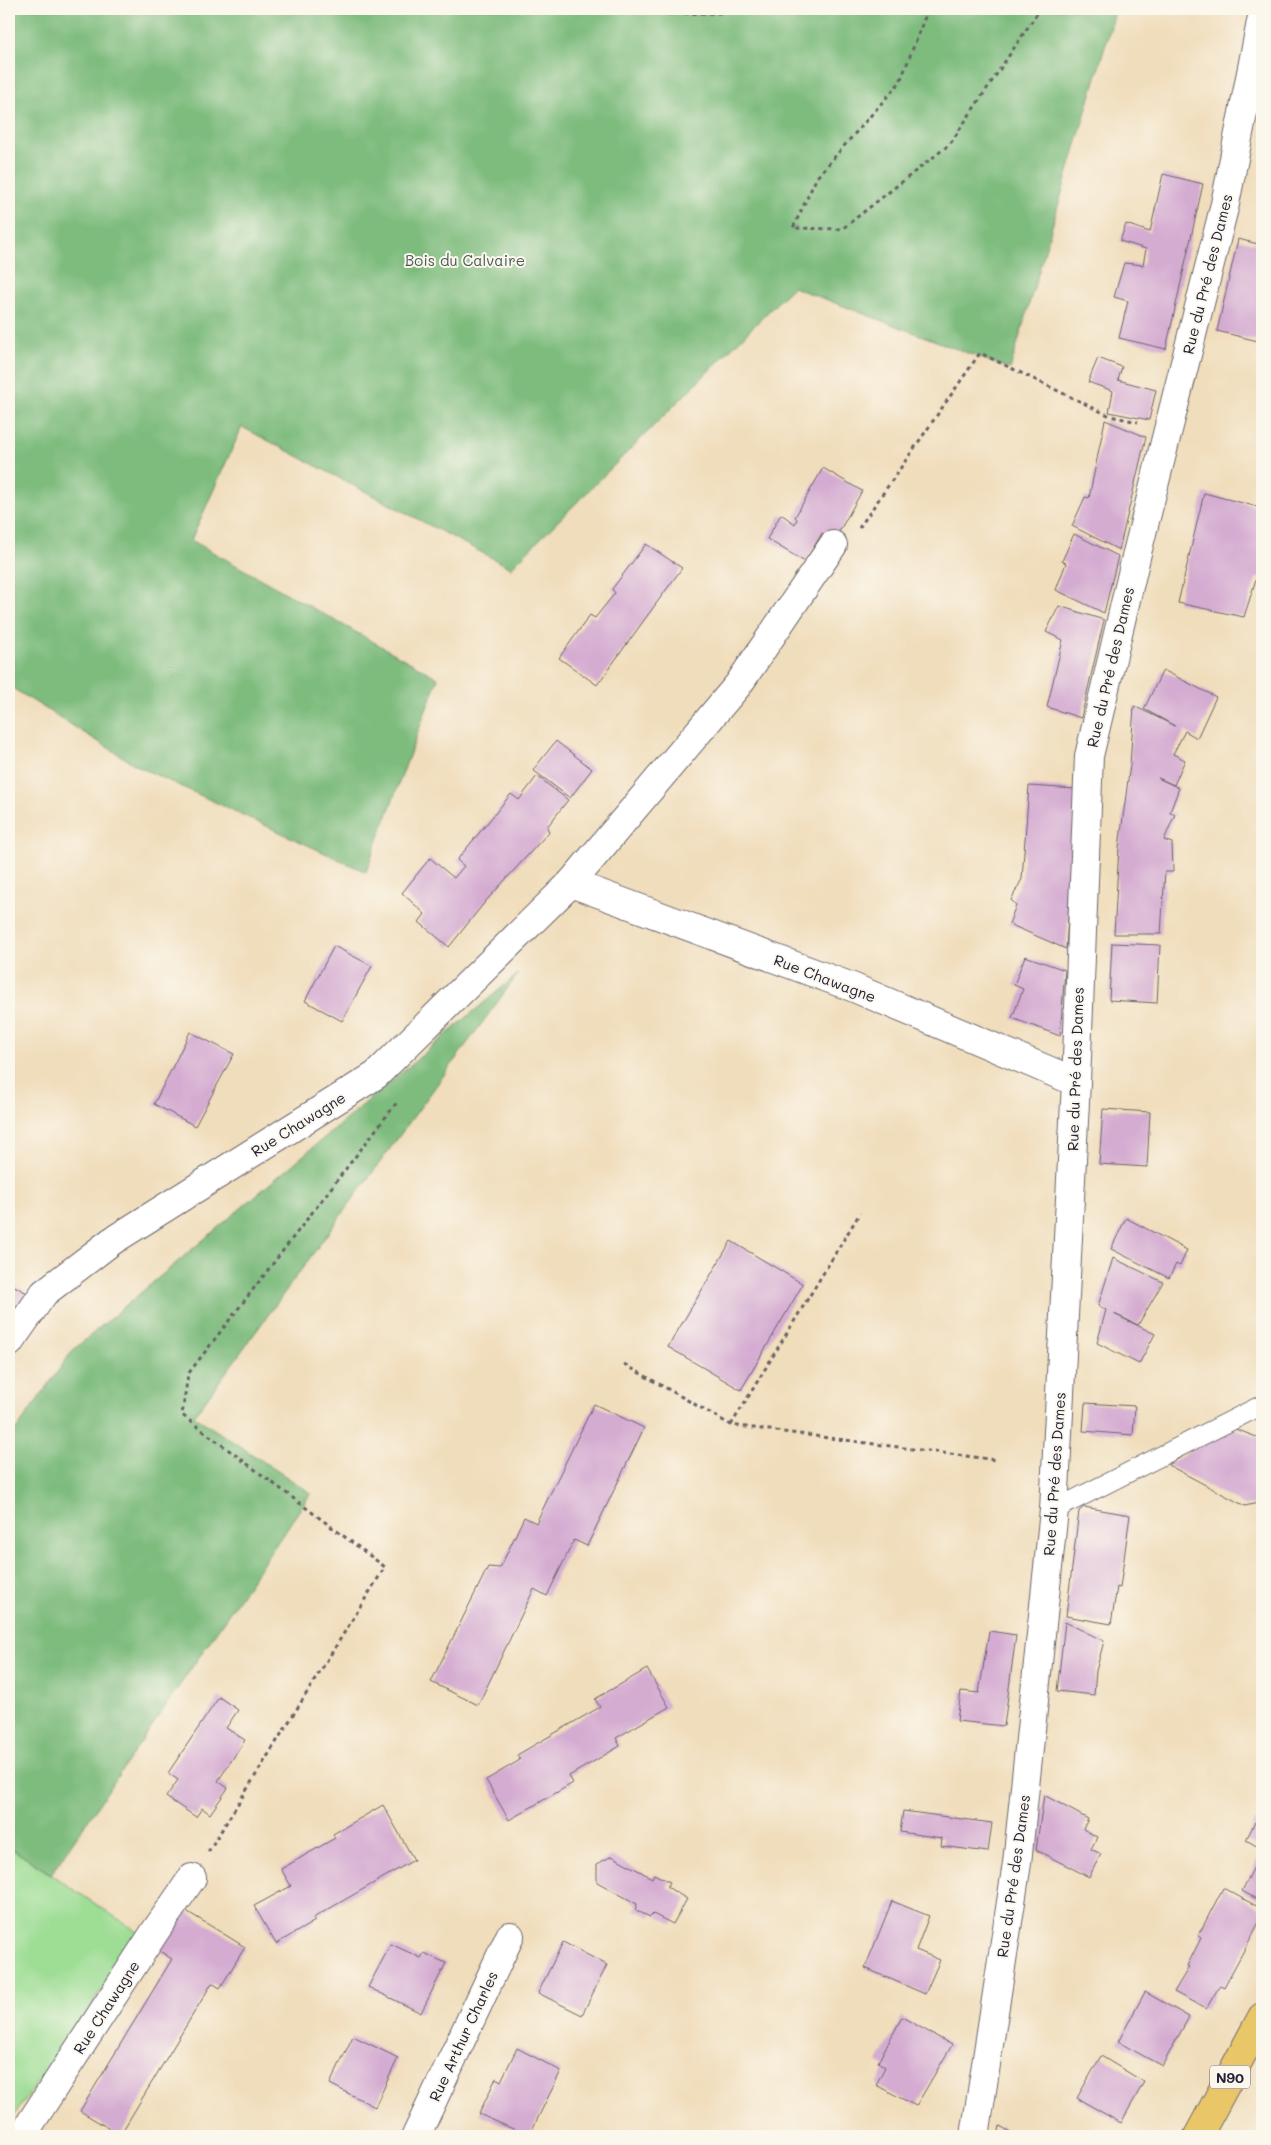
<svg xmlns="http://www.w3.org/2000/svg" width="1271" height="2145" viewBox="0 0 1271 2145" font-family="Mali,sans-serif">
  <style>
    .green { fill: #9ddd94; stroke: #608068 }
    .forest { fill: #7ebc7e; stroke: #506f5c }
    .building { fill: #d4abd1 }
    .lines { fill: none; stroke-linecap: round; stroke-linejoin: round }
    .service-casing { stroke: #6a6368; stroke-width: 21 }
    .minor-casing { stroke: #6a6368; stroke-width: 30 }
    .primary-casing { stroke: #6a6368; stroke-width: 30 }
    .path { stroke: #6a6368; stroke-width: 3; stroke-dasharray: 4 4; stroke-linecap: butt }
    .service { stroke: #fff; stroke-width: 19 }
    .minor { stroke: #fff; stroke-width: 28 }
    .primary { stroke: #e9c769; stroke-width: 28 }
    .labels { text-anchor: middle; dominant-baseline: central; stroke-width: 4; stroke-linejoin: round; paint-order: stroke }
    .shield { fill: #fbf7ec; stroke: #636270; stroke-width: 1 }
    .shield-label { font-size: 14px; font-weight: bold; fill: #22223b }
    .park-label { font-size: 15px; fill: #475a56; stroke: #fbf7ec }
    .street-label { font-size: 15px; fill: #22223b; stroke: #fbf7ec }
  </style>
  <rect width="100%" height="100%" fill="#fbf7ec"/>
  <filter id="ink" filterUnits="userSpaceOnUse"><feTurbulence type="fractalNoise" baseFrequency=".02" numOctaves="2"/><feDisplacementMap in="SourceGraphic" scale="10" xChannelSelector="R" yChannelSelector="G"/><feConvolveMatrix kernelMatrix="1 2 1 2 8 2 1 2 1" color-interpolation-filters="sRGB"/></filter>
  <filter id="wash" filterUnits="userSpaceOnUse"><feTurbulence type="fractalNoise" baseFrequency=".0096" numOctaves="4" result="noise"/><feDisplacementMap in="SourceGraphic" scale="20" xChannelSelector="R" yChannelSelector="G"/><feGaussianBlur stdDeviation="1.12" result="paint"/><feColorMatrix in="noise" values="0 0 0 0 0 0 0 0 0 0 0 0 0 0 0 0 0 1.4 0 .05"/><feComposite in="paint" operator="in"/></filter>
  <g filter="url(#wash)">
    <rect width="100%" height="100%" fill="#f0ddbb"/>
    <path class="green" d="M 9,1847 L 141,1934 L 9,2123 Z"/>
    <g class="forest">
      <path d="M 9,9 L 1116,9 L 1010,369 L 793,287 L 511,568 L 242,427 L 191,540 L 438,678 L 366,872 L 139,767 L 9,686 Z"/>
      <path d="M 518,974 L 194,1416 L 311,1493 L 51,1874 L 9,1847 L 9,1440 L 73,1350 Z"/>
    </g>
    <g id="blocks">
      <g class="building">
        <path d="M 1163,174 L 1203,184 L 1166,349 L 1119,338 L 1128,301 L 1114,297 L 1124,263 L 1143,265 L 1146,249 L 1120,241 L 1126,224 L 1150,232 Z"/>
        <path d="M 1238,239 L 1262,245 L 1262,342 L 1217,331 Z"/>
        <path d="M 1098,358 L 1122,367 L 1118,380 L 1156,390 L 1149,420 L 1109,412 L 1113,391 L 1088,382 Z"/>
        <path d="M 1105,420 L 1146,437 L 1119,550 L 1072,526 L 1085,497 L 1089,498 Z"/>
        <path d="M 823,468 L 862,491 L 835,539 L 822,533 L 805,562 L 767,539 L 781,514 L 795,524 L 797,519 L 795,517 Z"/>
        <path d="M 1204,493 L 1262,508 L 1262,575 L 1256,579 L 1244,617 L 1178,603 Z"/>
        <path d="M 1074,534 L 1118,556 L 1104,613 L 1056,590 L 1066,563 L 1062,561 Z"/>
        <path d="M 646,544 L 682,568 L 597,685 L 559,658 L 590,615 L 595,618 L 615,593 L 612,589 Z"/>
        <path d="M 1059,606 L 1104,620 L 1081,718 L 1047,707 L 1063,640 L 1046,632 Z"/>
        <path d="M 1163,670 L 1216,697 L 1197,738 L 1185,731 L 1173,754 L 1185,760 L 1174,785 L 1158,778 L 1179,788 L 1170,812 L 1175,814 L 1164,840 L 1172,843 L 1173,872 L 1165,872 L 1161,934 L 1114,934 L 1119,847 L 1130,765 L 1134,706 L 1175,726 L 1144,709 Z"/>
        <path d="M 556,741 L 592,769 L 570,798 L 533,770 Z"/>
        <path d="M 537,776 L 568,800 L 547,827 L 549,832 L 485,902 L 449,947 L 419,922 L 425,914 L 402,893 L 430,858 L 454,878 L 464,866 L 457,860 L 511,794 L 519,800 Z"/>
        <path d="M 1029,786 L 1076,789 L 1066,949 L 1009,924 L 1016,905 L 1011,900 L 1022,879 Z"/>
        <path d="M 1112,943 L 1160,945 L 1157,1003 L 1109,1000 Z"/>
        <path d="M 334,946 L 372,966 L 342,1021 L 305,1001 Z"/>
        <path d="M 1025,956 L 1065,970 L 1060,1036 L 1012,1018 L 1023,989 L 1014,985 Z"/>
        <path d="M 190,1032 L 234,1054 L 195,1126 L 154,1104 Z"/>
        <path d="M 1103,1109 L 1150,1112 L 1147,1167 L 1099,1164 Z"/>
        <path d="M 1126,1218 L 1187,1250 L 1180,1266 L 1176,1264 L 1169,1278 L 1111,1249 Z"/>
        <path d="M 731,1241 L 803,1284 L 741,1390 L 668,1347 Z"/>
        <path d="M 1113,1258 L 1163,1282 L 1138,1325 L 1114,1314 L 1155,1334 L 1139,1364 L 1097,1343 L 1106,1310 L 1098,1306 Z"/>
        <path d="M 9,1283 L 36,1298 L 9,1338 Z"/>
        <path d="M 1085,1403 L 1135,1406 L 1133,1435 L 1083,1431 Z"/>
        <path d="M 594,1404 L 644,1428 L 587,1546 L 574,1540 L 547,1596 L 534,1589 L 478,1705 L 431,1682 L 488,1567 L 500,1568 L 524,1517 L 536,1523 Z"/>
        <path d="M 1230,1427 L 1262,1439 L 1262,1502 L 1245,1506 L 1168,1465 Z"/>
        <path d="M 1084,1507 L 1130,1515 L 1120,1588 L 1117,1587 L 1111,1624 L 1066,1616 L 1079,1511 Z"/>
        <path d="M 1065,1622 L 1104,1641 L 1096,1671 L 1094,1695 L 1057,1691 Z"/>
        <path d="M 989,1631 L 1016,1635 L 1004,1726 L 957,1721 L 961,1691 L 979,1693 Z"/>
        <path d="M 647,1669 L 669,1707 L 616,1738 L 620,1746 L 569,1776 L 573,1783 L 509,1820 L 486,1780 L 520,1760 L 517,1755 L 600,1707 L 595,1699 Z"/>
        <path d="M 219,1697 L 238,1710 L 226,1728 L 245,1740 L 218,1781 L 228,1788 L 210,1814 L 202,1808 L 196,1817 L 166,1797 L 178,1780 L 168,1773 Z"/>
        <path d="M 1044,1795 L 1088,1819 L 1083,1829 L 1097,1837 L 1091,1849 L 1101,1854 L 1089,1877 L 1036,1850 Z"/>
        <path d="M 383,1805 L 414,1860 L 313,1918 L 315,1921 L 276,1944 L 254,1906 L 291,1886 L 281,1869 L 335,1838 L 333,1834 Z"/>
        <path d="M 903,1811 L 992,1823 L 988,1852 L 941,1846 L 942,1838 L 900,1832 Z"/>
        <path d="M 1255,1822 L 1262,1826 L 1262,1849 L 1246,1840 Z"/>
        <path d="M 1262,1851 L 1262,1902 L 1242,1891 Z"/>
        <path d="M 612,1856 L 652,1878 L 654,1874 L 670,1882 L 667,1887 L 687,1899 L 673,1924 L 653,1914 L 650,1917 L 635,1910 L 637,1904 L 597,1882 L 597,1864 Z"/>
        <path d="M 1223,1888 L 1262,1909 L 1262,1917 L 1224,1987 L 1220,1985 L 1206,2009 L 1174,1992 L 1189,1967 L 1187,1966 L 1201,1938 L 1198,1936 Z"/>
        <path d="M 892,1901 L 929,1916 L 916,1950 L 940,1960 L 925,1994 L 865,1968 Z"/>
        <path d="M 183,1909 L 245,1947 L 220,1988 L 212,1983 L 120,2135 L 80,2111 L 172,1959 L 158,1950 Z"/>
        <path d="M 563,1942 L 607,1965 L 582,2015 L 538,1993 Z"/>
        <path d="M 391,1944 L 421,1958 L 424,1953 L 446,1963 L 421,2013 L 368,1987 Z"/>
        <path d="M 1145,1992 L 1189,2017 L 1162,2066 L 1118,2042 Z"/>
        <path d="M 902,2017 L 952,2045 L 916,2106 L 876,2085 L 885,2067 L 878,2062 Z"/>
        <path d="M 353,2036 L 398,2058 L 375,2107 L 330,2084 Z"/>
        <path d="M 517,2048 L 561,2071 L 529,2136 L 479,2114 L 496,2078 L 501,2081 Z"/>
        <path d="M 1101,2056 L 1144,2082 L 1121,2123 L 1077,2098 Z"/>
        <path d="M 1000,2126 L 1017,2136 L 998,2136 Z"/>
      </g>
    </g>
  </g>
  <g filter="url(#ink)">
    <use href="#blocks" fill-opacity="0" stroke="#6a6368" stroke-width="1"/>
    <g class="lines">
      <defs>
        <path id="service" d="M 1054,1510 L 1262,1405"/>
        <g id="minor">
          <path d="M 571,883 L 738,685 L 833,545"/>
          <path d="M 9,1343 L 44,1293 L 112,1241 L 376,1075 L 571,883 L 852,987 L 1076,1082"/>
          <path d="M 22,2136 L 156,1930 L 192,1878"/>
          <path d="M 416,2136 L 510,1936"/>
          <path d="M 975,2136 L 1017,1863 L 1054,1510 L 1076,1082 L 1089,756 L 1137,553 L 1225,204 L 1262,17"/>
        </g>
        <path id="primary" d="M 1198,2136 L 1262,2017"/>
      </defs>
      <use href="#service" class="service-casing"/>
      <use href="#minor" class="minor-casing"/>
      <use href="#primary" class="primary-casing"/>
      <g class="path">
        <path d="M 668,9 L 666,14 L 720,13 L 724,9"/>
        <path d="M 928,9 L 900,82 L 817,177 L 793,228 L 842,229 L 950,144 L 1040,9"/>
        <path d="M 859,528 L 980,353 L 1110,416 L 1138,422"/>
        <path d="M 624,1364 L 731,1425 L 996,1460"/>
        <path d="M 731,1425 L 860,1213"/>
        <path d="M 208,1852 L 385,1567 L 182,1415 L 188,1374 L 398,1101"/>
      </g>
      <use href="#service" class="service"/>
      <use href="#minor" class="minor"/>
      <use href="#primary" class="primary"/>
    </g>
  </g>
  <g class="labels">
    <rect class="shield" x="1210" y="2065.5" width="40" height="23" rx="4"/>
    <g class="shield-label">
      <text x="1230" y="2077">N90</text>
    </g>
    <g class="park-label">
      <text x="465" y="260">Bois du Calvaire</text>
    </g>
    <g class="street-label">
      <text transform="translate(1207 274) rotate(-76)">Rue du Pré des Dames</text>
      <text transform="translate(1110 667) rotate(-77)">Rue du Pré des Dames</text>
      <text transform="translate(825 978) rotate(21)">Rue Chawagne</text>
      <text transform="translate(1075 1069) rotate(-88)">Rue du Pré des Dames</text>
      <text transform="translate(298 1124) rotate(-32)">Rue Chawagne</text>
      <text transform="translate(1054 1474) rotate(-86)">Rue du Pré des Dames</text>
      <text transform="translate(1013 1876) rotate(-82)">Rue du Pré des Dames</text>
      <text transform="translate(106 2007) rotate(-57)">Rue Chawagne</text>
      <text transform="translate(463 2036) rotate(-65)">Rue Arthur Charles</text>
    </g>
  </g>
  <rect width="1271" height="2145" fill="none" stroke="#fbf7ec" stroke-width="30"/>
</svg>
